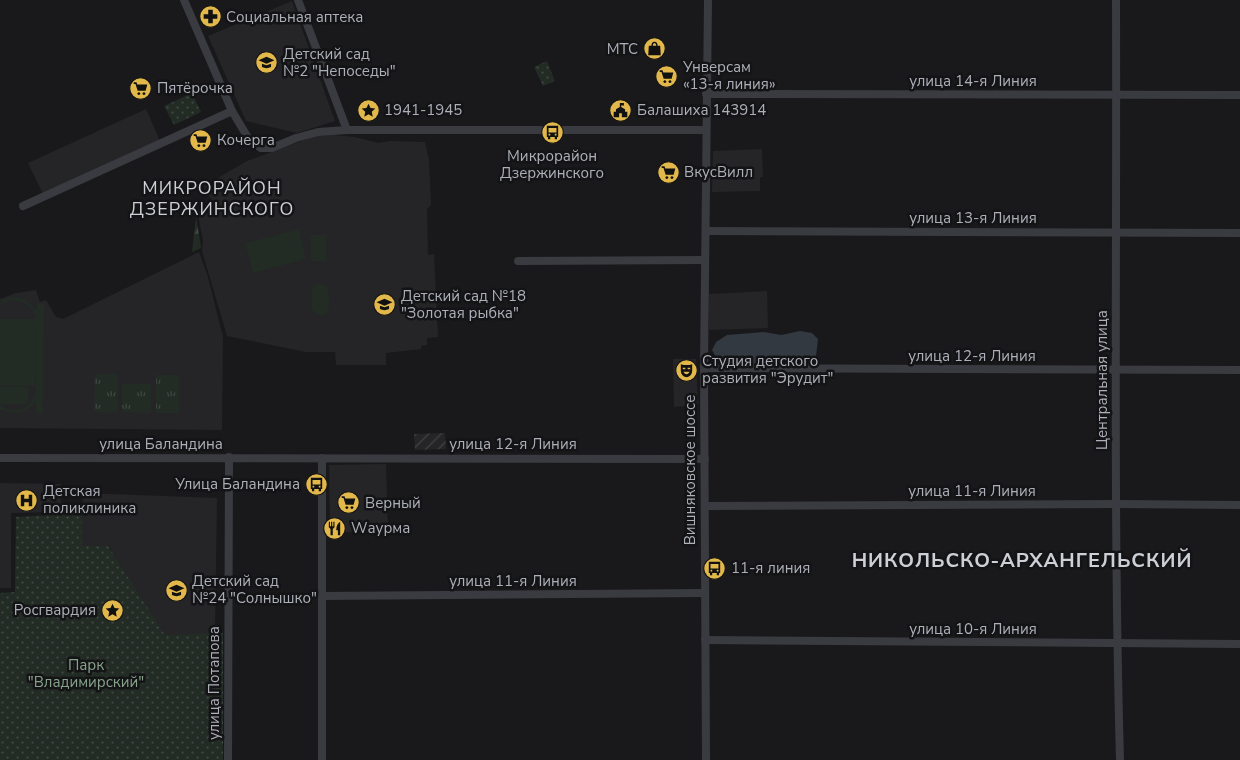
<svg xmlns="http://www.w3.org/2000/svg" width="1240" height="760" viewBox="0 0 1240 760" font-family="'Nunito Sans',sans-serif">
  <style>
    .built { fill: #252528 }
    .industrial { fill: url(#industrial-furrows) }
    .grass { fill: url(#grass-tufts) }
    .forest { fill: url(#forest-firs) }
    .park { fill: url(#park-dots) }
    .pitch { fill: #232b25 }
    .water { fill: #323940 }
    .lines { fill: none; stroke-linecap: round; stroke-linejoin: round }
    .minor { stroke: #3a3b40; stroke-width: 8 }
    .labels { text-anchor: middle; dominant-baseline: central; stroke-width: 5; stroke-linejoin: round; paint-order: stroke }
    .poi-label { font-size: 15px; fill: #adb0b9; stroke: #141416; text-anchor: start }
    .street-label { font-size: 15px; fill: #adb0b9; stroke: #141416 }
    .park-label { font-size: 15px; fill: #86a389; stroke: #141416 }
    .quarter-label { font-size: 18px; letter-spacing: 1px; fill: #cdcfd6; stroke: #141416 }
    .district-label { font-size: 20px; font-weight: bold; letter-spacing: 1px; fill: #cdcfd6; stroke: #141416 }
  </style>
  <defs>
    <pattern id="industrial-furrows" width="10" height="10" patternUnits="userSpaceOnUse" patternTransform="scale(1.25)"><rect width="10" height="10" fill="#252528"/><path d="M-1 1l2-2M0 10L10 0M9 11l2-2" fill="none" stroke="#424245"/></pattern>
    <pattern id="grass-tufts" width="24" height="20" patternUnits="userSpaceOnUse" patternTransform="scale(1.25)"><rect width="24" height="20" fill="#232b25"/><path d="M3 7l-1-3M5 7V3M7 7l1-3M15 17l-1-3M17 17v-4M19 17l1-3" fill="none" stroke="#404743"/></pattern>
    <pattern id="forest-firs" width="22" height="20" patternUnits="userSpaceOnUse" patternTransform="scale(1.25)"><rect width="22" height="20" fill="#232b25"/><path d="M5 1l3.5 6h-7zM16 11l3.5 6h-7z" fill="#404743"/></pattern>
    <pattern id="park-dots" width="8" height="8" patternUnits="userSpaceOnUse" patternTransform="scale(1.25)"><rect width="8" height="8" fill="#232b25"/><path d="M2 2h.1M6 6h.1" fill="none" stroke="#404743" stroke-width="1.8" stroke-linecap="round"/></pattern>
  </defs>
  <rect width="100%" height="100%" fill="#19191b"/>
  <g class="built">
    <path d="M 292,1 L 335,121 L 297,133 L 246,121 L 208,36 Z"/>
    <path d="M 146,109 L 160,141 L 43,194 L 28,163 Z"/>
    <path d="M 334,135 L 355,137 L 378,143 L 390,141 L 425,142 L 429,160 L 431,205 L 427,209 L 428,255 L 434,254 L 438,337 L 427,338 L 427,345 L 421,346 L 421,349 L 386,353 L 386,365 L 336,365 L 335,352 L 306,352 L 227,336 L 202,251 L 203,241 L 197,210 L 212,201 L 204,186 L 247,161 L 315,136 Z"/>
    <path d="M 762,149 L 763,177 L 760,177 L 760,191 L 712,192 L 713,151 Z"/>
    <path d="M 199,252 L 208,277 L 223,337 L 222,430 L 0,428 L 0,299 L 16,293 L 36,290 L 40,302 L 46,300 L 56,317 L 63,319 Z"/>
    <path d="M 767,291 L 768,328 L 709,330 L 709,294 Z"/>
    <path d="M 673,359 L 696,359 L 698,405 L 674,407 Z"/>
    <path d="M 386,464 L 388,532 L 330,532 L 329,465 Z"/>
    <path d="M 0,483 L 61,484 L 61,512 L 11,513 L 11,588 L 0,588 Z"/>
    <path d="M 83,493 L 217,498 L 215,634 L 165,636 L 108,546 L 81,546 Z"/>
  </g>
  <path class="industrial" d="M 445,433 L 446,449 L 415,450 L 414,434 Z"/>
  <g class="grass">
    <path d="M 95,374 L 118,374 L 117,413 L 94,412 Z"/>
    <rect x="156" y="375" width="23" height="38"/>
    <path d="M 122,384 L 151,384 L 151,413 L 122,412 Z"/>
  </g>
  <path class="forest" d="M 196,216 L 201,248 L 192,252 Z"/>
  <g class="park">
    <path d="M 547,61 L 555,81 L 543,86 L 534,67 Z"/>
    <path d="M 192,93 L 201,112 L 174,125 L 164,106 Z"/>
    <path d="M 82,513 L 82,546 L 108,546 L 165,635 L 223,633 L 223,760 L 0,760 L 0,593 L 15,592 L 16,517 Z"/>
  </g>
  <g class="pitch">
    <path d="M 299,229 L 306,259 L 253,273 L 245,243 Z"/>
    <path d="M 310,235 L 326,235 L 327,261 L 311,261 Z"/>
    <path d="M 317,284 L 325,285 L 328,288 C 329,298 332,309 324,315 L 315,314 L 312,309 L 312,289 Z"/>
    <path d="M 13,297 L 25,299 L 36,310 L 37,304 L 44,304 L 43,413 L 36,413 L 36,401 C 27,413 14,416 0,409 L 0,405 C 15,415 31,409 36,392 L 36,316 C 29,301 14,296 0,305 L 2,300 Z"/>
    <path d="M 0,319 L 36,319 L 35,386 L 0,386 Z"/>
    <path d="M 0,387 L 29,387 L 28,404 L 0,404 Z"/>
  </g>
  <path class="water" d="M 800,331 L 812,333 L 818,339 L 816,356 L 809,359 L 768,361 L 750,365 L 719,362 L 712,350 L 716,342 L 727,335 L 764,332 L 781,335 Z"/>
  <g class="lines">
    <g class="minor">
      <path d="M 184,0 L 232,111 L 247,136 L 253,143 L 261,148 L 272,148 L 296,138 L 318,132 L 347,130 L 706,130"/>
      <path d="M 298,0 L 347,130"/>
      <path d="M 1116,0 C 1117,253 1113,507 1120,760"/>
      <path d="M 706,94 L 1240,95"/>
      <path d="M 23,206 L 232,111"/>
      <path d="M 706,231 L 1240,233"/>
      <path d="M 518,261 L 705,260"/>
      <path d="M 704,368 L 1240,370"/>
      <path d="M 0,458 L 705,459"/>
      <path d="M 322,458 L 322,760"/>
      <path d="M 705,506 L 1116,504 L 1240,505"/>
      <path d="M 322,596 L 705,593"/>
      <path d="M 705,640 L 1240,644"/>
      <path d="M 228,760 L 229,457"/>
      <path d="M 706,760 L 704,368 L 708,0"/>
    </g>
  </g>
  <defs>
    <symbol id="pharmacy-disc" viewBox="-11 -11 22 22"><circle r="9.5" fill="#e2b84a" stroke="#141416"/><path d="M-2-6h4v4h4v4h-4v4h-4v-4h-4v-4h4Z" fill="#111"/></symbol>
    <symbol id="shop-disc" viewBox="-11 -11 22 22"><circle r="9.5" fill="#e2b84a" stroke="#141416"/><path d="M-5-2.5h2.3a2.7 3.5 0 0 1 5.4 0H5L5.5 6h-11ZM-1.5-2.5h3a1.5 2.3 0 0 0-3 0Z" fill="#111"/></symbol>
    <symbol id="school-disc" viewBox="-11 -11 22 22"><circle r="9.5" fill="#e2b84a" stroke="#141416"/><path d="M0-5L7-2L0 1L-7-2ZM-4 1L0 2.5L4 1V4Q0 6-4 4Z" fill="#111"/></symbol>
    <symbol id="supermarket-disc" viewBox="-11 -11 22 22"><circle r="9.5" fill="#e2b84a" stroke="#141416"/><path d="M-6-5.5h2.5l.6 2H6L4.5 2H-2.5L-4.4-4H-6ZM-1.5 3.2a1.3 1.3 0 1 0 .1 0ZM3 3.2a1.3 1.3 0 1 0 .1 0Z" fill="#111"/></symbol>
    <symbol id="sight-disc" viewBox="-11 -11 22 22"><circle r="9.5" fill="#e2b84a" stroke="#141416"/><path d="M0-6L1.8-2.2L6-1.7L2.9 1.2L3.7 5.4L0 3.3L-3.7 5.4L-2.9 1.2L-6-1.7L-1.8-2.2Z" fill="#111"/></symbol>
    <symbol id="civic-disc" viewBox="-11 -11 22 22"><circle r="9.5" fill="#e2b84a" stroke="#141416"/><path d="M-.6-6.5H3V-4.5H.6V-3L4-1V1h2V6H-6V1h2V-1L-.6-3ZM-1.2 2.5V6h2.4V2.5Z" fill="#111"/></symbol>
    <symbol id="bus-disc" viewBox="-11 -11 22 22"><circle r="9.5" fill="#e2b84a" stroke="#141416"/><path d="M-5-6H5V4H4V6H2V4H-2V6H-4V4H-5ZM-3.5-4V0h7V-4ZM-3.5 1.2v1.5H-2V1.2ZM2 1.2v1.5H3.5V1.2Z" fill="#111"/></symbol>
    <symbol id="theatre-disc" viewBox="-11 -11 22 22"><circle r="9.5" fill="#e2b84a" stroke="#141416"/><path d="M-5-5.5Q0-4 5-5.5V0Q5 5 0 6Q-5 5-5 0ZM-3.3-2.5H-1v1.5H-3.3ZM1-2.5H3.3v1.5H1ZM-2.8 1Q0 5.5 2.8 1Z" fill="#111"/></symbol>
    <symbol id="hospital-disc" viewBox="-11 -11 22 22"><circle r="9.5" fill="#e2b84a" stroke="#141416"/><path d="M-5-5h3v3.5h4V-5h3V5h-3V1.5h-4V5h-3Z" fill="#111"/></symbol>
    <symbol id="restaurant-disc" viewBox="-11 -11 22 22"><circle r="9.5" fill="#e2b84a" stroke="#141416"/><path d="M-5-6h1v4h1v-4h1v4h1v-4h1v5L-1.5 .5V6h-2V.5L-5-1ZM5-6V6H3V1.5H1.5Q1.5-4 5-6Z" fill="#111"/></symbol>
  </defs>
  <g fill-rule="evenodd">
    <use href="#pharmacy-disc" x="198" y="4" width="25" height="25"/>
    <use href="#shop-disc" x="642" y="36" width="25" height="25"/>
    <use href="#school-disc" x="254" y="50" width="25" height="25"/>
    <use href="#supermarket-disc" x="654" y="64" width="25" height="25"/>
    <use href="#supermarket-disc" x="128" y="76" width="25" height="25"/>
    <use href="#sight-disc" x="356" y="98" width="25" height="25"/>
    <use href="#civic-disc" x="608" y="98" width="25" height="25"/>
    <use href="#bus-disc" x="540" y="120" width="25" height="25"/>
    <use href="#supermarket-disc" x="188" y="128" width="25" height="25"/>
    <use href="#supermarket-disc" x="656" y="160" width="25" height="25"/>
    <use href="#school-disc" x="372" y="292" width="25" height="25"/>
    <use href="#theatre-disc" x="674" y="358" width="25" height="25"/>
    <use href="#bus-disc" x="304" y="472" width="25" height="25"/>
    <use href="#hospital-disc" x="14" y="488" width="25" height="25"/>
    <use href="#supermarket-disc" x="336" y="490" width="25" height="25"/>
    <use href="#restaurant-disc" x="322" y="516" width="25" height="25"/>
    <use href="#bus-disc" x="702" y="556" width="25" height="25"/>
    <use href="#school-disc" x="164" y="578" width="25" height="25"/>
    <use href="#sight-disc" x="100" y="598" width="25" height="25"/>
  </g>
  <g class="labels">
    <g class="poi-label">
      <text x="226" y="17">Социальная аптека</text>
      <text x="638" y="49" text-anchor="end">МТС</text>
      <text x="283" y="54">Детский сад<tspan x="283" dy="17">№2 "Непоседы"</tspan></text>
      <text x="683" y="67">Унверсам<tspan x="683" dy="17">«13-я линия»</tspan></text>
      <text x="157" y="88">Пятёрочка</text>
      <text x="384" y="110">1941-1945</text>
      <text x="637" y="110">Балашиха 143914</text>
      <text x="217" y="140">Кочерга</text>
      <text x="552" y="156" text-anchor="middle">Микрорайон<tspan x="552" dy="17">Дзержинского</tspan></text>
      <text x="684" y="172">ВкусВилл</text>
      <text x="401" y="296">Детский сад №18<tspan x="401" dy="17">"Золотая рыбка"</tspan></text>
      <text x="702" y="361">Студия детского<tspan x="702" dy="17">развития "Эрудит"</tspan></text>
      <text x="300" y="484" text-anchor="end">Улица Баландина</text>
      <text x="43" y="491">Детская<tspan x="43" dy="17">поликлиника</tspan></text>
      <text x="365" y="503">Верный</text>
      <text x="351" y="528">Wаурма</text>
      <text x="731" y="568">11-я линия</text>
      <text x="192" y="581">Детский сад<tspan x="192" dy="17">№24 "Солнышко"</tspan></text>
      <text x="96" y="610" text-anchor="end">Росгвардия</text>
    </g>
    <g class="street-label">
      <text x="973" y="81">улица 14-я Линия</text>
      <text x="973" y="218">улица 13-я Линия</text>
      <text x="972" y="356">улица 12-я Линия</text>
      <text transform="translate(1102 380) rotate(-90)">Центральная улица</text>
      <text x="161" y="444">улица Баландина</text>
      <text x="513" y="444">улица 12-я Линия</text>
      <text transform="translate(690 470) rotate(-90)">Вишняковское шоссе</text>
      <text x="972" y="491">улица 11-я Линия</text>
      <text x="513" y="581">улица 11-я Линия</text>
      <text x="973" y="629">улица 10-я Линия</text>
      <text transform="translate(214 683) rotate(-90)">улица Потапова</text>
    </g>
    <g class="park-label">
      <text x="86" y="665">Парк<tspan x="86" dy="17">"Владимирский"</tspan></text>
    </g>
    <g class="quarter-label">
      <text x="212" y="188">МИКРОРАЙОН<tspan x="212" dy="21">ДЗЕРЖИНСКОГО</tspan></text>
    </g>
    <g class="district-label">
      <text x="1022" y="560">НИКОЛЬСКО-АРХАНГЕЛЬСКИЙ</text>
    </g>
  </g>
</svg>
